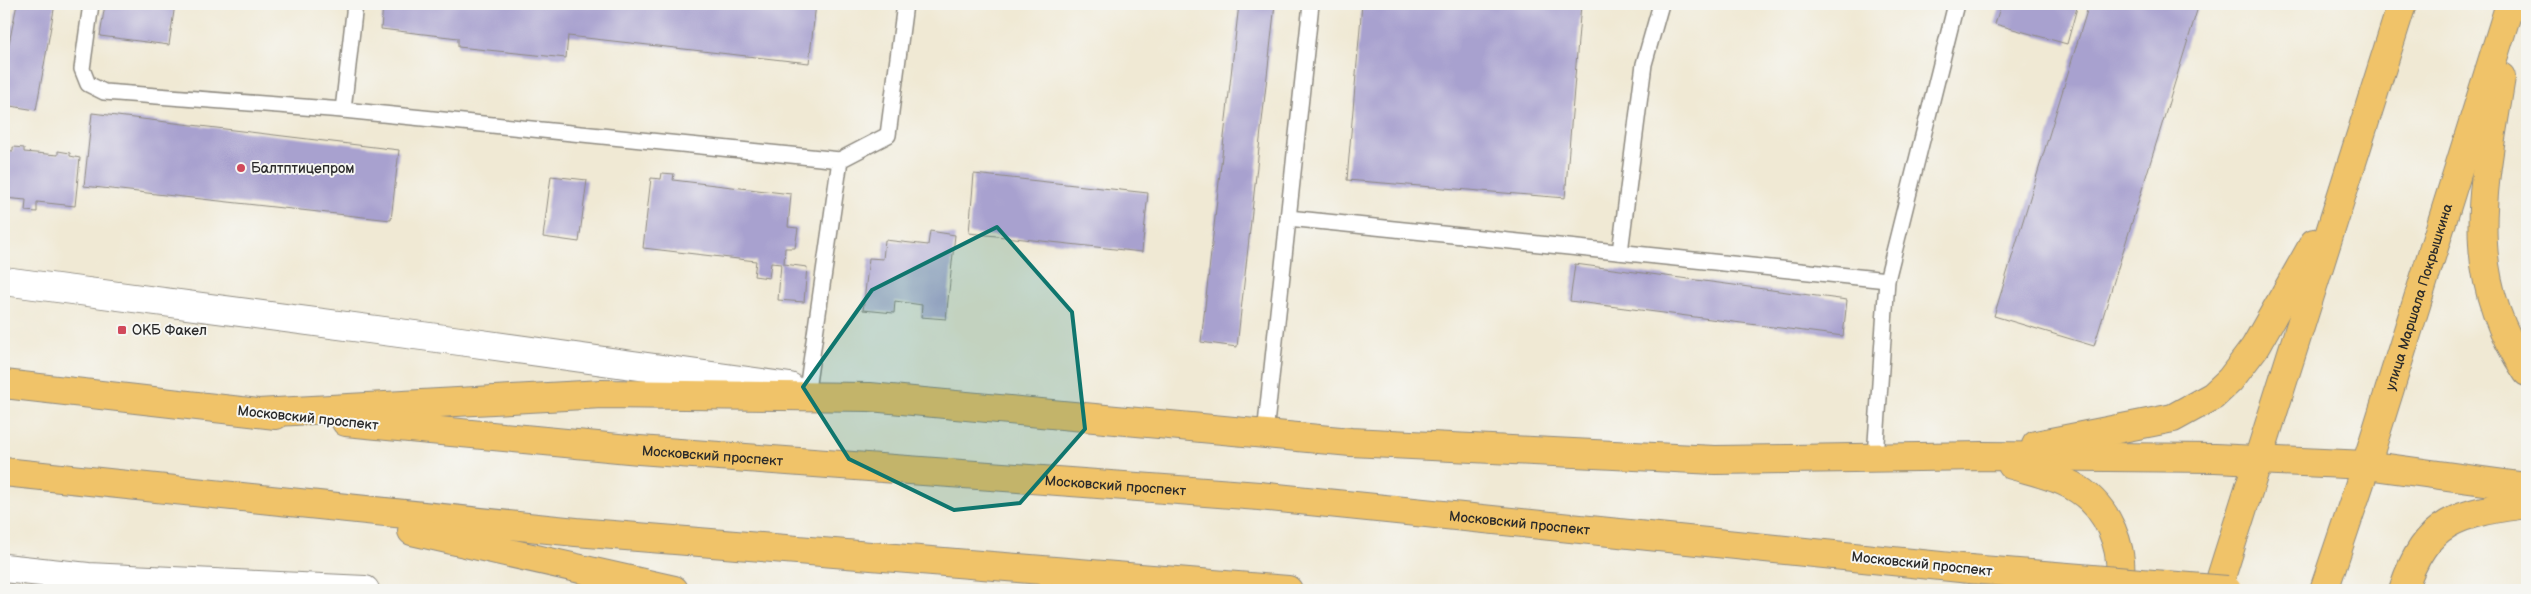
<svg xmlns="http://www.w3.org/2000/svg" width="2531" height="594" viewBox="0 0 2531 594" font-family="'Balsamiq Sans',sans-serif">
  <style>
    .building { fill: #a8a1cf }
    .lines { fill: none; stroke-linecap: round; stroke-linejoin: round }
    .lane-casing { stroke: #8e8a80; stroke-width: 18 }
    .street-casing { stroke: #8e8a80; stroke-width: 30 }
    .primary-casing { stroke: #8e8a80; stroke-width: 30 }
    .lane { stroke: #fff; stroke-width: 15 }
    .street { stroke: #fff; stroke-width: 28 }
    .primary { stroke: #f0c369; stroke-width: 28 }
    .primary-bridge-casing { stroke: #8e8a80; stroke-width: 30; stroke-linecap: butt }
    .primary-bridge { stroke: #f0c369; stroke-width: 28 }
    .marked { fill: #0f766e; fill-opacity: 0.2; stroke: #0f766e; stroke-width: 4; stroke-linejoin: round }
    .poi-dot { fill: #d1495b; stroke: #f6f6f2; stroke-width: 2 }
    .labels { text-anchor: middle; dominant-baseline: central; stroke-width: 4; stroke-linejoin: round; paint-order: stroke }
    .poi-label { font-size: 14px; fill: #2b2b2b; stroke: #f6f6f2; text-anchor: start }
    .street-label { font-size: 14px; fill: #2b2b2b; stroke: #f6f6f2 }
  </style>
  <rect width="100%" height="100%" fill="#f6f6f2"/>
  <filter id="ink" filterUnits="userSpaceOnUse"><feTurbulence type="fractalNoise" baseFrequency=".02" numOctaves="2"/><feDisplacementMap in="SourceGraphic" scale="10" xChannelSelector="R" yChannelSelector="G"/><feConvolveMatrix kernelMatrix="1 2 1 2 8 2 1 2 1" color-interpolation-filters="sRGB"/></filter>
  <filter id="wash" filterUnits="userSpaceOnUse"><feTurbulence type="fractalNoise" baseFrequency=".0096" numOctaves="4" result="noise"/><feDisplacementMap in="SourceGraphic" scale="20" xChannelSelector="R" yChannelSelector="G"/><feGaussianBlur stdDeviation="1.12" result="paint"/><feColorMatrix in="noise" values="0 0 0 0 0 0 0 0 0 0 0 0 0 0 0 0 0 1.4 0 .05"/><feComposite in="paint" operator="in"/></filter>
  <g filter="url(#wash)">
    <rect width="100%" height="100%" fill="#f0e9d4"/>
    <g id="blocks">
      <g class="building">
        <path d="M 17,4 L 55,4 L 36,110 L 4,105 L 4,68 Z"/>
        <path d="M 105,4 L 175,4 L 169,45 L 100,36 Z"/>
        <path d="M 383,4 L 816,4 L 809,63 L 568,36 L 566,58 L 458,47 L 458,38 L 381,29 Z"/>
        <path d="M 1239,4 L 1275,4 L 1237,347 L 1201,342 Z"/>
        <path d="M 1362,4 L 1581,4 L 1565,198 L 1347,180 Z"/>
        <path d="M 2001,4 L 2078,4 L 2067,44 L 1995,24 Z"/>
        <path d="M 2089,4 L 2199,4 L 2094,346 L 1994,316 Z"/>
        <path d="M 92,113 L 399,150 L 391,220 L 84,186 Z"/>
        <path d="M 13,147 L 24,148 L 24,152 L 58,155 L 58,151 L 70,153 L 70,156 L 80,158 L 75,206 L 37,202 L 37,212 L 25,211 L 26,200 L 4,198 L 4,150 L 13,151 Z"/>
        <path d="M 662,173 L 674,174 L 673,180 L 791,194 L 788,227 L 798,228 L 795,248 L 785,248 L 784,264 L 807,267 L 804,302 L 778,300 L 781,264 L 771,263 L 769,278 L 754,276 L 756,261 L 643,248 L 651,178 L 661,179 Z"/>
        <path d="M 974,174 L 1148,193 L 1142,252 L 969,233 Z"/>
        <path d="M 551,176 L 587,180 L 579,242 L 543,237 Z"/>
        <path d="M 930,231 L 955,235 L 946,319 L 921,317 L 922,305 L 895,301 L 894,313 L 863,310 L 869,258 L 883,259 L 885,240 L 928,245 Z"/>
        <path d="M 1575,264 L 1847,300 L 1843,336 L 1570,301 Z"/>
      </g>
    </g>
  </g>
  <g filter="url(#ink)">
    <use href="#blocks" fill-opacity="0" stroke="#8e8a80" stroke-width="1"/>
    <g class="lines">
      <defs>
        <g id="lane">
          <path d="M 91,4 L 82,69 L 88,84 L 104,92 L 343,110 L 840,160"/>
          <path d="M 343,110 L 355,4"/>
          <path d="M 1288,218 L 1887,280"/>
          <path d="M 1620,252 L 1644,64 L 1661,4"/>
          <path d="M 807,390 L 840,160 L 888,135 L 905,4"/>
          <path d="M 1265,434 L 1311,4"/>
          <path d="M 1875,457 L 1887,280 L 1956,4"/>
        </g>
        <g id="street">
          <path d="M 4,281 L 460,341 L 790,387"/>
          <path d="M 4,568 L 88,577 L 365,590"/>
        </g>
        <g id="primary">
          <path d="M 2501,77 C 2484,186 2460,273 2527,372"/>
          <path d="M 4,384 L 276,415"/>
          <path d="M 258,413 L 602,394 L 870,397 L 1351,442 L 1715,460 L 1983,456 L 2215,458 L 2366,465 L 2527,487"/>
          <path id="s1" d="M 346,422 L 639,450 L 1259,496 L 1970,569"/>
          <path d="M 2036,445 L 2173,418 L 2213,396 L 2230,380 L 2255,347 L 2314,243"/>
          <path d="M 2012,465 C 2032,471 2053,475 2071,485 C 2109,505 2126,550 2119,590"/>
          <path d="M 4,472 L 576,532 L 1288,590"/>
          <path d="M 412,531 L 674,590"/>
          <path d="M 2217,590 L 2402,4"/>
          <path id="s2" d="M 2324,590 L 2366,465 L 2510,4"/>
          <path d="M 2403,590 C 2426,519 2459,513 2527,504"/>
        </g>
      </defs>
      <use href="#lane" class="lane-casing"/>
      <use href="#street" class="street-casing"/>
      <use href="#primary" class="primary-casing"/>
      <use href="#lane" class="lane"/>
      <use href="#street" class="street"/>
      <use href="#primary" class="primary"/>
      <defs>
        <path id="primary-bridge" d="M 1970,569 L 2227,590"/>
      </defs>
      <use href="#primary-bridge" class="primary-bridge-casing"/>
      <use href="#primary-bridge" class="primary-bridge"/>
    </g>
  </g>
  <path class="marked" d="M 997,227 L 1072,312 L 1085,429 L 1020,503 L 954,510 L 849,459 L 803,387 L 872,290 Z"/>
  <g class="poi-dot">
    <circle cx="241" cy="168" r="5"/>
    <rect x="117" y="325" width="10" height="10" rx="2.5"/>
  </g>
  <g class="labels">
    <g class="poi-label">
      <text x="251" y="168">Балтптицепром</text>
      <text x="132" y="330">ОКБ Факел</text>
    </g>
    <g class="street-label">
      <text stroke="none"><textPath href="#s2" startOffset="308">улица Маршала Покрышкина</textPath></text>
      <text transform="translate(308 418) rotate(6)">Московский проспект</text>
      <text stroke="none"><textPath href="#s1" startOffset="368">Московский проспект</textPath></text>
      <text stroke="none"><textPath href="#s1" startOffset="772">Московский проспект</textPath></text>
      <text stroke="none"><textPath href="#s1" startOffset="1178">Московский проспект</textPath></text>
      <text transform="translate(1922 564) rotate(6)">Московский проспект</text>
    </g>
  </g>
  <rect width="2531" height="594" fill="none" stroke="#f6f6f2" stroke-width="20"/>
</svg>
